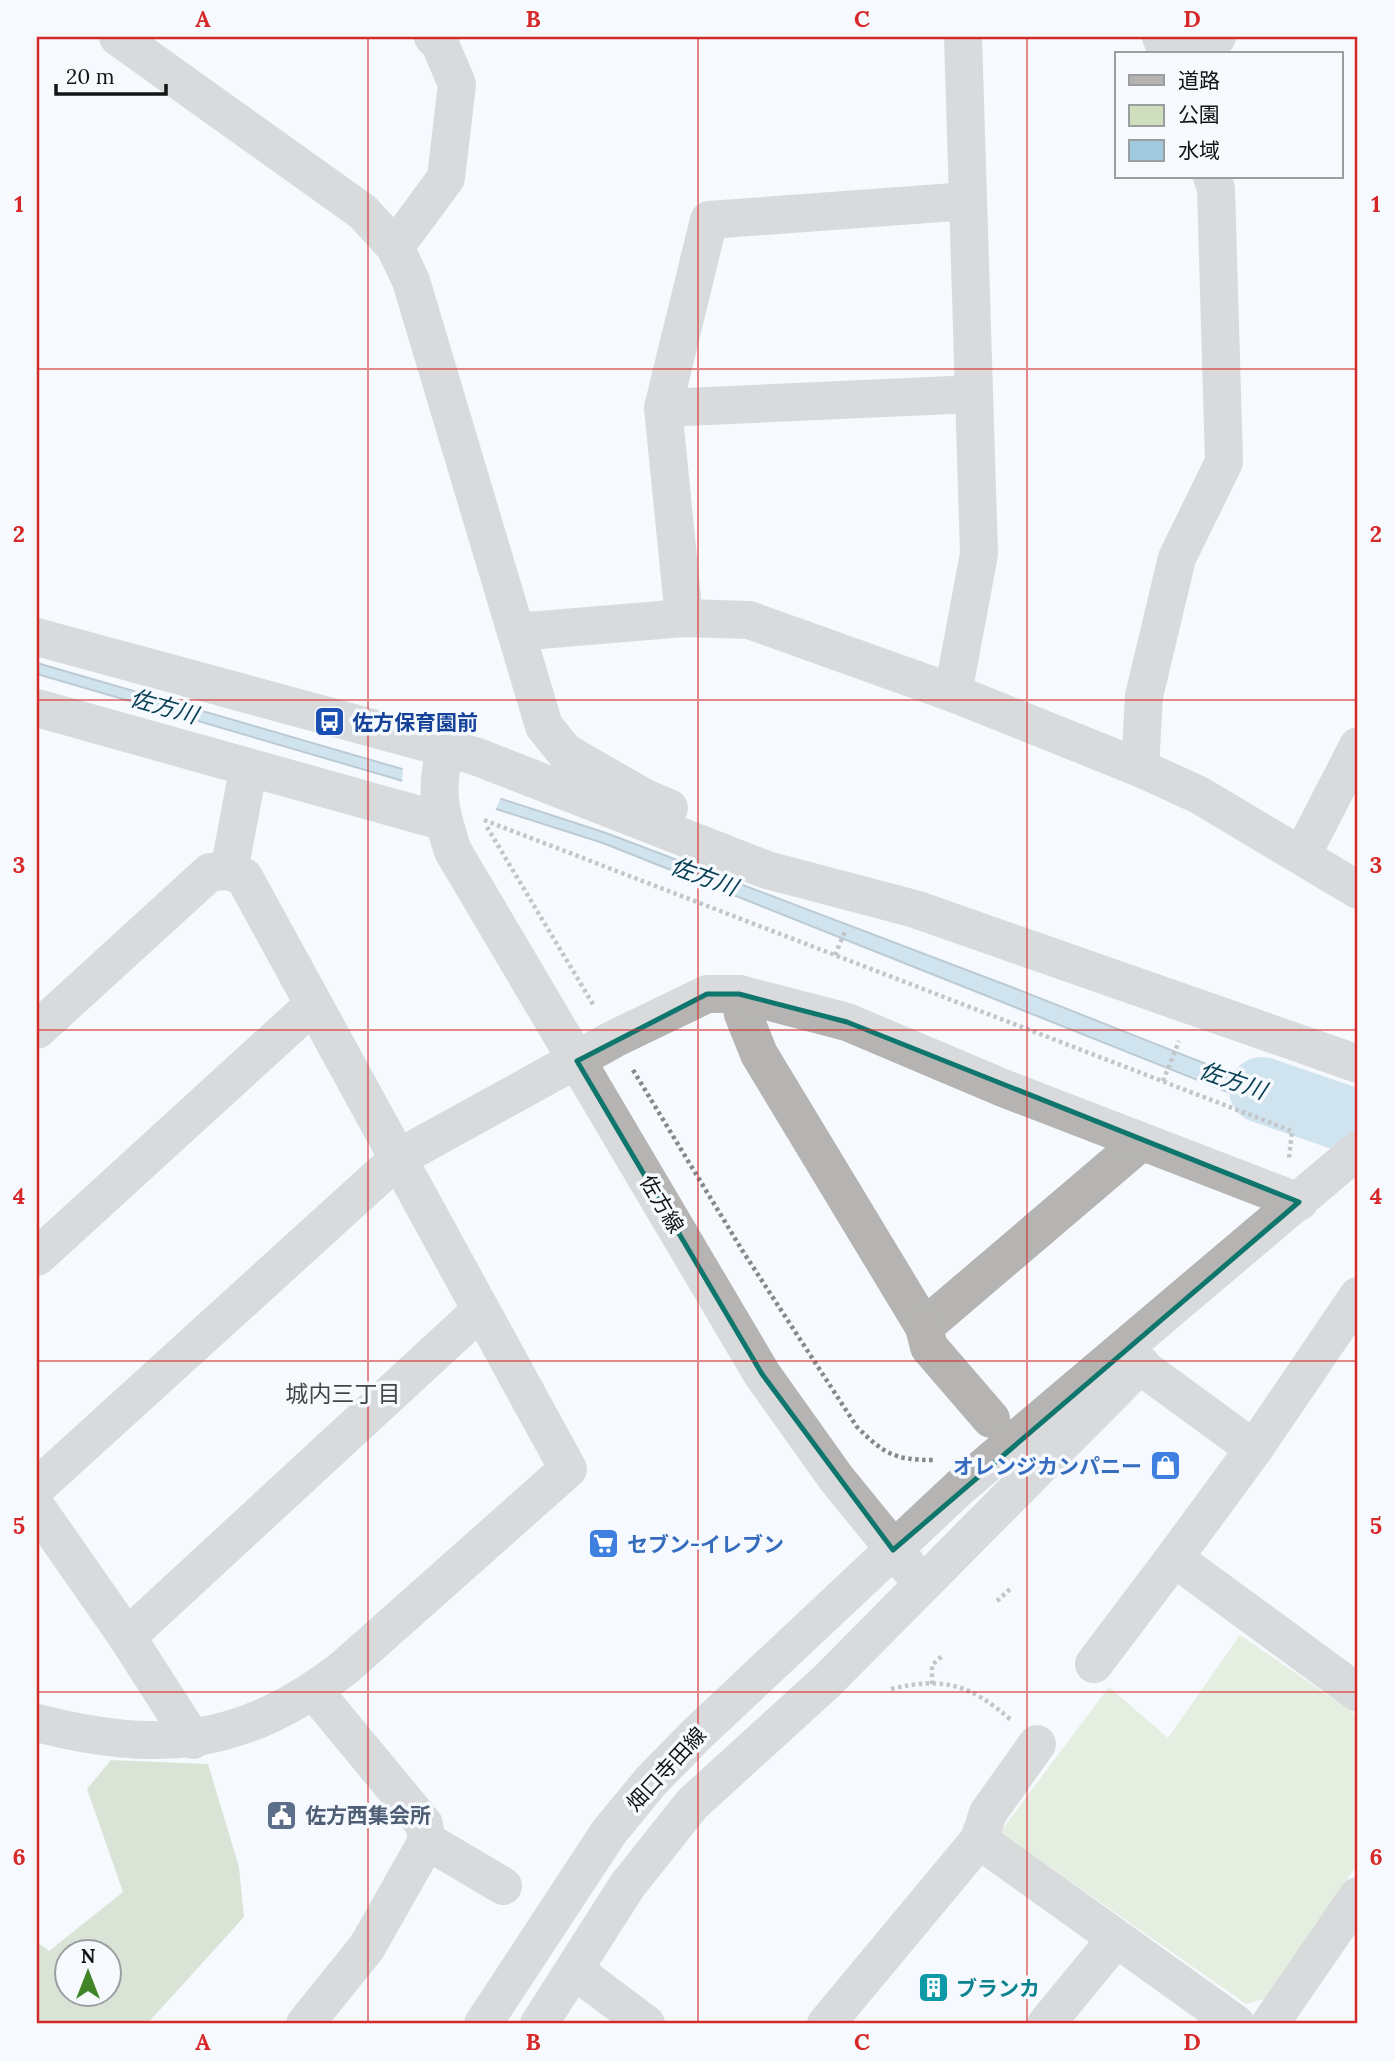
<svg xmlns="http://www.w3.org/2000/svg" width="1395" height="2061" viewBox="0 0 1395 2061" font-family="Lora,'Noto Sans JP',serif">
  <style>
    .green { fill: #cfdfbe }
    .forest { fill: #b9caa7; fill-rule: evenodd }
    .water { fill: #a1c9dd; stroke: #7693a1; stroke-width: 2 }
    .pier { fill: #f6fafe }
    .lines { fill: none; stroke-linecap: round; stroke-linejoin: round }
    .river { stroke: #a1c9dd; stroke-width: 66 }
    .path { stroke: #85888a; stroke-width: 4.5; stroke-dasharray: 3.5 3.5; stroke-linecap: butt }
    .minor { stroke: #b5b4b2; stroke-width: 38 }
    .marked { fill: none; stroke: #0f766e; stroke-width: 5; stroke-linejoin: round }
    .grid { fill: none; stroke: #d62828; stroke-width: 2; stroke-opacity: 0.55 }
    .labels { text-anchor: middle; dominant-baseline: central; stroke-width: 7; stroke-linejoin: round; paint-order: stroke }
    .transit-label { font-size: 21px; font-weight: bold; fill: #164399; stroke: #f6fafe; text-anchor: start }
    .street-label { font-size: 21px; fill: #131415; stroke: #f6fafe }
    .shop-label { font-size: 21px; font-weight: bold; fill: #366cbe; stroke: #f6fafe; text-anchor: end }
    .service-label { font-size: 21px; font-weight: bold; fill: #4e5e75; stroke: #f6fafe; text-anchor: start }
    .culture-label { font-size: 21px; font-weight: bold; fill: #0d838f; stroke: #f6fafe; text-anchor: start }
    .water-label { font-size: 23px; font-style: italic; fill: #094055; stroke: #f6fafe }
    .neighbourhood-label { font-size: 23px; fill: #434649; stroke: #f6fafe }
    .neatline { fill: none; stroke: #d62828; stroke-width: 2.5 }
    .grid-label { font-size: 23px; text-anchor: middle; font-weight: bold; fill: #d62828 }
  </style>
  <rect width="100%" height="100%" fill="#f6fafe"/>
  <path class="green" d="M 1240,1635 L 1358,1716 L 1358,1863 L 1271,1997 L 1246,2004 L 1000,1832 L 1109,1687 L 1168,1738 Z"/>
  <path class="forest" d="M 111,1760 L 208,1764 L 239,1867 L 244,1917 L 147,2024 L 37,2024 L 37,1942 L 49,1951 L 123,1892 L 87,1789 ZM 66,1952 L 108,1952 L 108,1994 L 66,1994 Z"/>
  <path class="water" d="M 37,663 L 471,789 L 606,833 L 1014,988 L 1358,1124 L 1358,1144 L 603,843 L 468,800 L 37,674 Z"/>
  <g class="pier">
    <path d="M 403,766 L 472,786 L 502,795 L 495,811 L 402,784 Z"/>
    <path d="M 1341,1113 L 1358,1120 L 1358,1147 L 1321,1133 Z"/>
  </g>
  <g class="lines">
    <path class="river" d="M 1262,1090 L 1358,1123"/>
    <g class="path">
      <path d="M 484,820 L 1292,1131 L 1289,1158"/>
      <path d="M 487,827 L 594,1006"/>
      <path d="M 835,955 L 846,929"/>
      <path d="M 633,1070 L 742,1250 L 857,1427 C 884,1454 895,1460 933,1460"/>
      <path d="M 1163,1081 L 1179,1041"/>
      <path d="M 997,1601 L 1010,1589"/>
      <path d="M 932,1684 L 932,1665 L 942,1656 L 939,1658"/>
      <path d="M 891,1689 C 944,1676 971,1685 1011,1720"/>
    </g>
    <g class="minor">
      <path d="M 118,37 L 363,212 L 395,247 L 411,281 L 544,726 L 565,752 L 645,798 L 669,808"/>
      <path d="M 1161,37 L 1168,54"/>
      <path d="M 1192,54 L 1217,37"/>
      <path d="M 395,247 L 446,178 L 457,84 L 440,44 L 433,37"/>
      <path d="M 663,408 L 974,394"/>
      <path d="M 684,618 L 663,408 L 709,220 L 968,201"/>
      <path d="M 516,632 L 684,618 L 749,620 L 953,693 L 1140,768 L 1199,795 L 1358,890"/>
      <path d="M 37,637 L 475,756 L 767,870 L 915,909 L 1358,1064"/>
      <path d="M 953,693 L 979,554 L 963,37"/>
      <path d="M 37,708 L 441,821"/>
      <path d="M 446,747 C 434,789 440,812 453,851 L 762,1374 L 836,1478 L 911,1570"/>
      <path d="M 1140,768 L 1144,696 L 1177,558 L 1224,462 L 1216,189 L 1212,177"/>
      <path d="M 1302,855 L 1358,746"/>
      <path d="M 229,871 L 246,781"/>
      <path d="M 739,994 L 743,1014 L 759,1054 L 924,1327 L 1141,1142"/>
      <path d="M 37,1030 L 210,872 L 229,871 L 244,877 L 568,1469 L 344,1668 C 242,1747 159,1754 37,1723"/>
      <path d="M 37,1257 L 313,1005"/>
      <path d="M 924,1327 L 929,1347 L 991,1419"/>
      <path d="M 1139,1365 L 1254,1449 L 1174,1558 L 1358,1693"/>
      <path d="M 1254,1449 L 1358,1296"/>
      <path d="M 37,1487 L 400,1157 L 614,1039 L 707,994 L 739,994 L 847,1022 L 1003,1088 L 1299,1202"/>
      <path d="M 37,1508 L 127,1637 L 193,1740"/>
      <path d="M 127,1637 L 480,1311"/>
      <path d="M 1094,1664 L 1174,1558"/>
      <path d="M 979,1840 L 1236,2024"/>
      <path d="M 427,1841 L 503,1886"/>
      <path d="M 574,1970 L 646,2024"/>
      <path d="M 305,2024 L 367,1947 L 427,1841 L 424,1824 L 314,1691"/>
      <path d="M 483,2024 L 609,1832 L 651,1781 L 696,1735 L 960,1487 L 1358,1150"/>
      <path d="M 539,2024 L 627,1886 L 692,1804 L 827,1681 L 1141,1364"/>
      <path d="M 826,2024 L 979,1840 L 988,1813 L 1037,1744"/>
      <path d="M 1046,2024 L 1115,1940"/>
      <path d="M 1270,2024 L 1358,1896"/>
    </g>
  </g>
  <path d="M0 0H1395V2061H0ZM 707,994 L 739,994 L 847,1022 L 1299,1202 L 893,1550 L 762,1374 L 577,1061 Z" fill="#f6fafe" fill-opacity=".55" fill-rule="evenodd"/>
  <path class="marked" d="M 707,994 L 739,994 L 847,1022 L 1299,1202 L 893,1550 L 762,1374 L 577,1061 Z"/>
  <path class="grid" d="M 368,37 L 368,2024M 698,37 L 698,2024M 1027,37 L 1027,2024M 37,369 L 1358,369M 37,700 L 1358,700M 37,1030 L 1358,1030M 37,1361 L 1358,1361M 37,1692 L 1358,1692"/>
  <defs>
    <symbol id="bus-square" viewBox="-11 -11 22 22"><rect x="-9" y="-9" width="18" height="18" rx="4" fill="#1a4fb4" stroke="#f6fafe"/><path d="M-5-6H5V4H4V6H2V4H-2V6H-4V4H-5ZM-3.5-4V0h7V-4ZM-3.5 1.2v1.5H-2V1.2ZM2 1.2v1.5H3.5V1.2Z" fill="#fff"/></symbol>
    <symbol id="shop-square" viewBox="-11 -11 22 22"><rect x="-9" y="-9" width="18" height="18" rx="4" fill="#3f7fe0" stroke="#f6fafe"/><path d="M-5-2.5h2.3a2.7 3.5 0 0 1 5.4 0H5L5.5 6h-11ZM-1.5-2.5h3a1.5 2.3 0 0 0-3 0Z" fill="#fff"/></symbol>
    <symbol id="supermarket-square" viewBox="-11 -11 22 22"><rect x="-9" y="-9" width="18" height="18" rx="4" fill="#3f7fe0" stroke="#f6fafe"/><path d="M-6-5.5h2.5l.6 2H6L4.5 2H-2.5L-4.4-4H-6ZM-1.5 3.2a1.3 1.3 0 1 0 .1 0ZM3 3.2a1.3 1.3 0 1 0 .1 0Z" fill="#fff"/></symbol>
    <symbol id="civic-square" viewBox="-11 -11 22 22"><rect x="-9" y="-9" width="18" height="18" rx="4" fill="#5c6f8a" stroke="#f6fafe"/><path d="M-.6-6.5H3V-4.5H.6V-3L4-1V1h2V6H-6V1h2V-1L-.6-3ZM-1.2 2.5V6h2.4V2.5Z" fill="#fff"/></symbol>
    <symbol id="building-square" viewBox="-11 -11 22 22"><rect x="-9" y="-9" width="18" height="18" rx="4" fill="#0f9aa8" stroke="#f6fafe"/><path d="M-4-6H4V6H1V3H-1V6H-4ZM-2.5-4.3h1.7v1.8h-1.7ZM.8-4.3h1.7v1.8H.8ZM-2.5-1h1.7V.8h-1.7ZM.8-1h1.7V.8H.8Z" fill="#fff"/></symbol>
  </defs>
  <g fill-rule="evenodd">
    <use href="#bus-square" x="312" y="704" width="35" height="35"/>
    <use href="#shop-square" x="1148" y="1448" width="35" height="35"/>
    <use href="#supermarket-square" x="586" y="1526" width="35" height="35"/>
    <use href="#civic-square" x="264" y="1798" width="35" height="35"/>
    <use href="#building-square" x="916" y="1970" width="35" height="35"/>
  </g>
  <g class="labels">
    <g class="transit-label">
      <text x="352" y="722">佐方保育園前</text>
    </g>
    <g class="street-label">
      <text transform="translate(662 1204) rotate(59)">佐方線</text>
      <text transform="translate(666 1769) rotate(-47)">畑口寺田線</text>
    </g>
    <g class="shop-label">
      <text x="1142" y="1466">オレンジカンパニー</text>
      <text x="627" y="1544" text-anchor="start">セブン-イレブン</text>
    </g>
    <g class="service-label">
      <text x="305" y="1815">佐方西集会所</text>
    </g>
    <g class="culture-label">
      <text x="956" y="1988">ブランカ</text>
    </g>
    <g class="water-label">
      <text transform="translate(164 706) rotate(16)">佐方川</text>
      <text transform="translate(704 876) rotate(20)">佐方川</text>
      <text transform="translate(1233 1080) rotate(19)">佐方川</text>
    </g>
    <g class="neighbourhood-label">
      <text x="343" y="1393">城内三丁目</text>
    </g>
  </g>
  <rect width="1395" height="2061" fill="none" stroke="#f6fafe" stroke-width="77"/>
  <rect x="1115" y="52" width="228" height="126" fill="#f6fafe" stroke="#9b9ea1" stroke-width="2"/>
  <rect x="1129" y="75" width="35" height="10" fill="#b5b4b2" stroke="#9b9ea1" stroke-width="2"/>
  <text x="1178" y="88" font-size="21" fill="#131415">道路</text>
  <rect x="1129" y="105" width="35" height="21" fill="#cfdfbe" stroke="#9b9ea1" stroke-width="2"/>
  <text x="1178" y="122" font-size="21" fill="#131415">公園</text>
  <rect x="1129" y="140" width="35" height="21" fill="#a1c9dd" stroke="#9b9ea1" stroke-width="2"/>
  <text x="1178" y="158" font-size="21" fill="#131415">水域</text>
  <g transform="translate(88 1973)"><circle r="33" fill="#f6fafe" stroke="#9b9ea1" stroke-width="2"/>
  <path d="M0-5L12 26L0 18L-12 26Z" fill="#408426"/>
  <text y="-10" font-size="19" font-weight="bold" text-anchor="middle" fill="#131415">N</text>
  </g>
  <path d="M56 84v10h110v-10" fill="none" stroke="#131415" stroke-width="3.5"/>
  <text x="66" y="84" font-size="21" fill="#131415" stroke="#f6fafe" stroke-width="5" paint-order="stroke">20 m</text>
  <rect x="38" y="38" width="1318" height="1984" class="neatline"/>
  <g class="grid-label">
    <text x="203" y="27">A</text>
    <text x="533" y="27">B</text>
    <text x="862" y="27">C</text>
    <text x="1192" y="27">D</text>
    <text x="19" y="212">1</text>
    <text x="1376" y="212">1</text>
    <text x="19" y="542">2</text>
    <text x="1376" y="542">2</text>
    <text x="19" y="873">3</text>
    <text x="1376" y="873">3</text>
    <text x="19" y="1204">4</text>
    <text x="1376" y="1204">4</text>
    <text x="19" y="1534">5</text>
    <text x="1376" y="1534">5</text>
    <text x="19" y="1865">6</text>
    <text x="1376" y="1865">6</text>
    <text x="203" y="2050">A</text>
    <text x="533" y="2050">B</text>
    <text x="862" y="2050">C</text>
    <text x="1192" y="2050">D</text>
  </g>
</svg>
